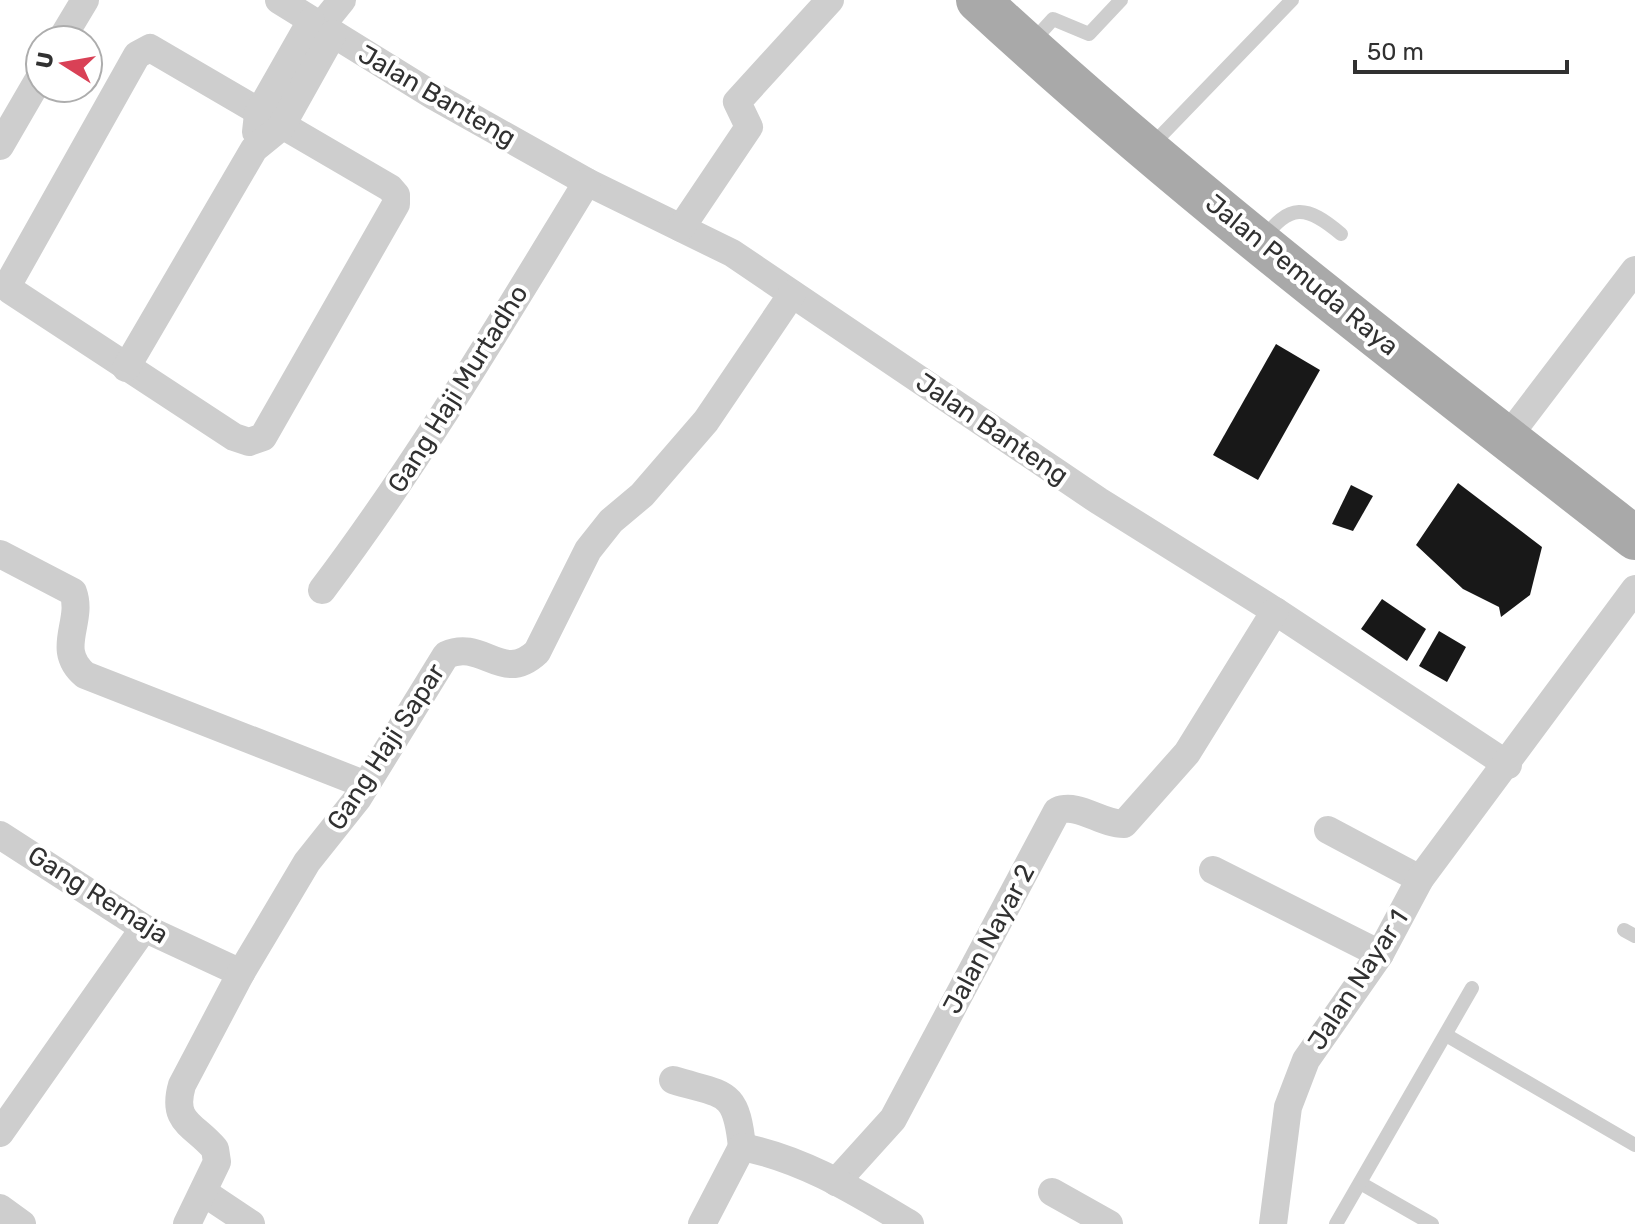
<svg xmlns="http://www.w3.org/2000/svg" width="1635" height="1224" viewBox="0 0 1635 1224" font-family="Rubik,sans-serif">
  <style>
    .building { fill: #181818 }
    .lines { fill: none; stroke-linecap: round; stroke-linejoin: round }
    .lane { stroke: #cecece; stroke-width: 14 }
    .street { stroke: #cecece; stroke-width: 28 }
    .primary { stroke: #a9a9a9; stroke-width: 44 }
    .labels { text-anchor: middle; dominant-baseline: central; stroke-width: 8; stroke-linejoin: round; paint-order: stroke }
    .street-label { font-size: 26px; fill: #313131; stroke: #fff }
  </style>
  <rect width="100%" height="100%" fill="#fff"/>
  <g class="building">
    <path d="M 1276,344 L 1320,370 L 1258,480 L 1213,455 Z"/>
    <path d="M 1458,483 L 1542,547 L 1530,595 L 1501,617 L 1499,607 L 1463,589 L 1416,545 Z"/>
    <path d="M 1351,485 L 1373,496 L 1353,531 L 1332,524 Z"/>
    <path d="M 1382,599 L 1426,629 L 1407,661 L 1361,629 Z"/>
    <path d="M 1439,631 L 1466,647 L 1447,682 L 1419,666 Z"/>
  </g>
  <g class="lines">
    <g class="lane">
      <path d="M 1033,41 L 1053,19 L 1089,34 L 1121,0"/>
      <path d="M 1150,147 L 1292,0"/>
      <path d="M 1262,241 C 1289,202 1307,205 1341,234"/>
      <path d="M 1624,930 L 1635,936"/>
      <path d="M 1446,1035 L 1635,1145"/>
      <path d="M 1362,1184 L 1432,1224"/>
      <path d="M 1336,1224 L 1472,988"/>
    </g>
    <g class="street">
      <path d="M 279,0 L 434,96 L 587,182 L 732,253 L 1099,501 L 1275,611 L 1508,765"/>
      <path d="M 321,26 L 342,0"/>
      <path d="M 61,40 L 85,0"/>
      <path d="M 150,48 L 390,188 L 396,195 L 396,204 L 263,437 L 249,442 L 234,437 L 10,290 L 10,281 L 137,55 Z"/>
      <path d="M 256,132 L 258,114 L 311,21"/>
      <path d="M 0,146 L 40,77"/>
      <path d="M 681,228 L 749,127 L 737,102 L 830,0"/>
      <path d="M 126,368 L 254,149 L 281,127 L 333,34"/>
      <path d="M 1507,438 L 1635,270"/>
      <path d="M 0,554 L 73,592 C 84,622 54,649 85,675 L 366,785"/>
      <path d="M 322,590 C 420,460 502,321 587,182"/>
      <path d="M 1328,830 L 1420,879"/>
      <path d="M 0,835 L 144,928 L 241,973"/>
      <path d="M 1213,870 L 1380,954"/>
      <path d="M 673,1080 C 725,1096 736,1088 742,1147"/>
      <path d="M 0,1133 L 144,928"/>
      <path d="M 836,1182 L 893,1119 L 1057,811 C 1078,802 1101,824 1124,824 L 1187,753 L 1275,611"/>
      <path d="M 203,1192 L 251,1224"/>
      <path d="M 1052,1192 L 1109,1224"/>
      <path d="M 0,1208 L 22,1224"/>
      <path d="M 187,1224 L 217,1162 L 215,1149 C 194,1124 171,1123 182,1085 L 241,973 L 307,862 L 358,798 L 446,655 C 483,638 502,685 537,652 L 588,550 L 611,521 L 642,495 L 706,421 L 792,294"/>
      <path d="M 702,1224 L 742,1147 C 804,1159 856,1192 910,1224"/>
      <path d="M 1273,1224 L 1288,1107 L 1306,1060 L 1380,954 L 1420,879 L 1635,589"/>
    </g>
    <path class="primary" d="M 978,0 C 1186,193 1412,364 1635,538"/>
  </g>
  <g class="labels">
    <g class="street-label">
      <text transform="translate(437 96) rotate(30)">Jalan Banteng</text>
      <text transform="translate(1302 275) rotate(39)">Jalan Pemuda Raya</text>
      <text transform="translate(458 389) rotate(-58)">Gang Haji Murtadho</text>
      <text transform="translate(992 429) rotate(34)">Jalan Banteng</text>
      <text transform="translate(386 747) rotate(-57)">Gang Haji Sapar</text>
      <text transform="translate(98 895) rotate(32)">Gang Remaja</text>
      <text transform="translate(989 939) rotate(-62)">Jalan Nayar 2</text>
      <text transform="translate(1358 980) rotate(-57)">Jalan Nayar 1</text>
    </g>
  </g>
  <g transform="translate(64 64) rotate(281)"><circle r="38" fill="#ffffff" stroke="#adadad" stroke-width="2"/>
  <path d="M0-6L14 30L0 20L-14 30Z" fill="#d94156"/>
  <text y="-12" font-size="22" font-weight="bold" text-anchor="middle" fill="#313131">U</text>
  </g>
  <path d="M1355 60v12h212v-12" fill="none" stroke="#313131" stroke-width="4"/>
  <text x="1367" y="60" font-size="24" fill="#313131" stroke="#ffffff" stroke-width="6" paint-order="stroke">50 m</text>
</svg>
